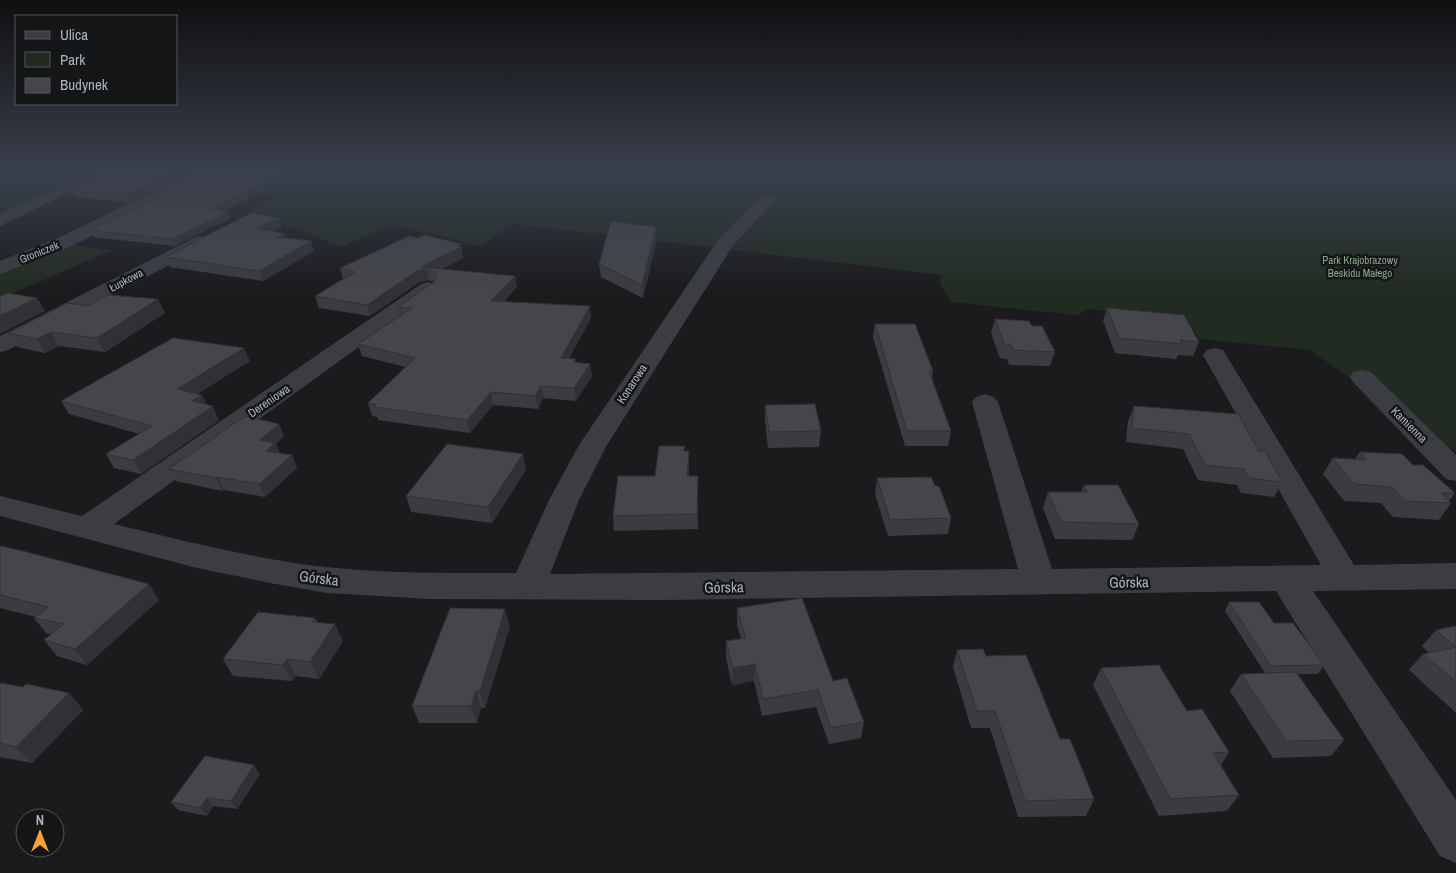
<svg xmlns="http://www.w3.org/2000/svg" width="1456" height="873" viewBox="0 0 1456 873" font-family="'Archivo Narrow',sans-serif">
  <style>
    .green { fill: #222b22 }
    .lines { fill: none; stroke-linecap: round; stroke-linejoin: round }
    .path { stroke: #414449; stroke-width: 2; stroke-dasharray: 1 2.5; stroke-linecap: butt }
    .minor { fill: #3b3d42; fill-rule: evenodd }
    .wall { fill: #3b3c40 }
    .shaded-wall { fill: #303134 }
    .building { fill: #45464a; stroke: #303134 }
    .labels { text-anchor: middle; dominant-baseline: central; stroke-width: 5; stroke-linejoin: round; paint-order: stroke }
    .far-street-label { font-size: 11px; fill: #adb3bd; stroke: #151618 }
    .far-park-label { font-size: 11px; fill: #86a884; stroke: #151618 }
    .street-label { font-size: 12px; fill: #adb3bd; stroke: #151618 }
    .near-street-label { font-size: 15px; fill: #adb3bd; stroke: #151618 }
  </style>
  <rect width="100%" height="100%" fill="#1b1b1d"/>
  <g class="green">
    <path d="M 0,169 L 23,169 L 22,170 L 100,174 L 0,220 Z"/>
    <path d="M 151,169 L 1456,169 L 1456,452 L 1310,350 L 1200,339 L 1186,320 L 1090,309 L 1076,315 L 951,302 L 940,284 L 941,275 L 510,223 L 482,247 L 393,224 L 342,247 L 259,214 L 248,213 L 278,195 L 132,177 Z"/>
    <path d="M 65,244 L 112,250 L 0,299 L 0,269 Z"/>
  </g>
  <g class="lines">
    <g class="path">
      <path d="M 779,173 L 798,172 L 800,169"/>
      <path d="M 779,184 L 780,169"/>
    </g>
    <g class="minor">
      <path d="M 99,169 L 119,169 L 0,226 L 0,214 Z"/>
      <path d="M 199,169 L 219,169 L 74,245 L 0,274 L 0,261 L 60,237 Z"/>
      <path d="M 767,196 L 773,197 L 775,201 L 734,244 L 607,445 L 579,500 L 550,574 L 1018,569 L 972,402 L 976,397 L 985,394 L 994,397 L 998,402 L 1052,569 L 1321,565 L 1203,355 L 1207,350 L 1215,348 L 1223,350 L 1354,565 L 1456,563 L 1456,589 L 1313,591 L 1456,800 L 1456,863 L 1440,856 L 1276,591 L 664,600 L 429,599 L 327,593 L 270,583 L 197,568 L 0,516 L 0,496 L 82,516 L 421,284 L 428,282 L 435,284 L 438,288 L 435,292 L 114,524 C 184,541 255,559 326,567 C 389,574 453,573 516,573 L 549,500 L 579,445 L 720,237 L 761,197 Z"/>
      <path d="M 198,236 L 205,238 L 207,242 L 205,246 L 8,350 L 0,352 L 0,336 Z"/>
      <path d="M 1362,370 L 1371,372 L 1456,455 L 1456,481 L 1446,479 L 1353,382 L 1350,377 L 1353,372 Z"/>
    </g>
  </g>
  <g class="wall">
    <path d="M 121,169 L 194,169 L 128,202 L 75,197 L 72,191 Z"/>
    <path d="M 290,177 L 224,211 L 228,212 L 230,218 L 175,246 L 93,237 L 90,230 L 154,199 L 154,197 Z"/>
    <path d="M 282,227 L 273,231 L 287,238 L 311,241 L 314,251 L 263,281 L 170,267 L 165,257 Z"/>
    <path d="M 417,238 L 461,244 L 463,258 L 442,269 L 515,276 L 517,287 L 503,302 L 591,318 L 569,358 L 577,362 L 592,376 L 576,401 L 543,398 L 538,409 L 493,405 L 470,433 L 378,420 L 377,417 L 372,416 L 368,403 L 406,367 L 362,356 L 358,344 L 401,316 L 398,307 L 434,282 L 429,280 L 420,282 L 370,316 L 319,308 L 315,296 L 343,279 L 340,268 Z"/>
    <path d="M 657,239 L 643,298 L 601,277 L 599,264 Z"/>
    <path d="M 88,306 L 165,313 L 105,352 L 59,346 L 45,353 L 17,347 L 8,333 Z"/>
    <path d="M 1107,308 L 1199,342 L 1193,356 L 1178,355 L 1176,359 L 1115,353 L 1103,321 Z"/>
    <path d="M 995,319 L 1032,326 L 1055,352 L 1050,366 L 1009,365 L 1007,359 L 1000,358 L 991,333 Z"/>
    <path d="M 875,324 L 933,371 L 932,379 L 951,431 L 948,446 L 905,446 L 873,337 Z"/>
    <path d="M 250,361 L 197,394 L 219,420 L 141,474 L 114,468 L 106,454 L 139,434 L 69,414 L 61,401 Z"/>
    <path d="M 765,405 L 821,431 L 819,447 L 768,448 L 765,421 Z"/>
    <path d="M 1134,406 L 1259,451 L 1282,482 L 1274,497 L 1241,493 L 1237,485 L 1198,480 L 1183,449 L 1126,442 L 1128,421 Z"/>
    <path d="M 279,424 L 284,436 L 276,444 L 280,454 L 292,455 L 297,468 L 265,497 L 224,490 L 222,491 L 176,481 L 169,469 Z"/>
    <path d="M 685,451 L 689,466 L 689,476 L 698,491 L 698,529 L 614,531 L 613,516 L 655,476 Z"/>
    <path d="M 1360,452 L 1413,465 L 1455,493 L 1449,501 L 1451,503 L 1439,520 L 1393,517 L 1381,503 L 1344,501 L 1323,474 L 1333,458 L 1355,459 Z"/>
    <path d="M 526,470 L 492,523 L 411,512 L 406,496 Z"/>
    <path d="M 877,478 L 935,486 L 951,518 L 948,534 L 888,536 L 875,494 Z"/>
    <path d="M 1084,485 L 1139,524 L 1132,540 L 1055,539 L 1043,508 L 1048,492 L 1081,492 Z"/>
    <path d="M 0,546 L 159,600 L 87,665 L 57,656 L 44,640 L 51,634 L 47,634 L 34,618 L 36,617 L 0,608 Z"/>
    <path d="M 1229,602 L 1274,623 L 1324,665 L 1318,674 L 1297,674 L 1344,740 L 1331,756 L 1273,758 L 1230,691 L 1241,674 L 1265,673 L 1225,611 Z"/>
    <path d="M 737,608 L 833,681 L 864,722 L 861,738 L 829,744 L 816,707 L 762,716 L 754,681 L 732,685 L 726,658 L 726,641 L 741,639 L 737,625 Z"/>
    <path d="M 315,618 L 317,622 L 343,641 L 319,679 L 296,676 L 292,681 L 233,676 L 223,659 Z"/>
    <path d="M 510,626 L 485,708 L 481,708 L 477,723 L 419,723 L 412,706 Z"/>
    <path d="M 1456,626 L 1456,713 L 1409,670 L 1423,654 L 1429,653 L 1422,646 L 1436,630 Z"/>
    <path d="M 957,650 L 986,656 L 1060,739 L 1094,799 L 1086,816 L 1018,817 L 990,728 L 971,728 L 953,667 Z"/>
    <path d="M 1101,668 L 1187,711 L 1229,752 L 1221,765 L 1239,795 L 1227,811 L 1159,816 L 1093,685 Z"/>
    <path d="M 0,683 L 23,687 L 69,693 L 83,710 L 32,763 L 0,757 Z"/>
    <path d="M 260,774 L 237,809 L 213,806 L 207,816 L 178,810 L 171,802 Z"/>
  </g>
  <g class="shaded-wall">
    <path d="M 179,169 L 194,169 L 128,202 L 125,195 Z"/>
    <path d="M 290,169 L 297,169 L 290,177 L 215,216 L 212,209 Z"/>
    <path d="M 228,212 L 230,218 L 175,246 L 172,239 Z"/>
    <path d="M 279,218 L 282,227 L 260,238 L 257,228 Z"/>
    <path d="M 656,227 L 657,239 L 643,298 L 642,285 Z"/>
    <path d="M 285,234 L 289,243 L 278,237 Z"/>
    <path d="M 311,241 L 314,251 L 263,281 L 259,271 Z"/>
    <path d="M 461,244 L 463,258 L 434,273 L 434,272 L 426,269 L 429,280 L 420,282 L 370,316 L 367,305 L 421,267 Z"/>
    <path d="M 515,276 L 517,287 L 494,313 L 491,301 Z"/>
    <path d="M 37,298 L 45,311 L 0,334 L 0,316 Z"/>
    <path d="M 158,299 L 165,313 L 105,352 L 97,338 Z"/>
    <path d="M 590,306 L 591,318 L 563,370 L 561,358 Z"/>
    <path d="M 51,332 L 59,346 L 45,353 L 37,339 Z"/>
    <path d="M 244,348 L 250,361 L 184,402 L 177,389 Z"/>
    <path d="M 590,364 L 592,376 L 576,401 L 574,388 Z"/>
    <path d="M 541,386 L 543,398 L 538,409 L 535,396 Z"/>
    <path d="M 491,392 L 493,405 L 470,433 L 467,420 Z"/>
    <path d="M 202,395 L 209,409 L 192,401 Z"/>
    <path d="M 213,406 L 219,420 L 141,474 L 133,460 Z"/>
    <path d="M 279,424 L 284,436 L 276,444 L 281,455 L 271,464 L 260,440 Z"/>
    <path d="M 689,451 L 689,466 L 688,491 L 687,476 Z"/>
    <path d="M 523,454 L 526,470 L 492,523 L 488,507 Z"/>
    <path d="M 292,455 L 297,468 L 265,497 L 259,484 Z"/>
    <path d="M 698,476 L 698,529 L 697,514 Z"/>
    <path d="M 218,477 L 224,490 L 222,491 L 216,478 Z"/>
    <path d="M 149,584 L 159,600 L 87,665 L 75,649 Z"/>
    <path d="M 505,609 L 510,626 L 485,708 L 480,691 Z"/>
    <path d="M 335,624 L 343,641 L 319,679 L 310,662 Z"/>
    <path d="M 287,659 L 296,676 L 292,681 L 283,665 Z"/>
    <path d="M 755,664 L 754,681 L 732,685 L 733,668 Z"/>
    <path d="M 476,691 L 481,708 L 477,723 L 471,706 Z"/>
    <path d="M 69,693 L 83,710 L 32,763 L 16,747 Z"/>
    <path d="M 254,765 L 260,774 L 237,809 L 231,801 Z"/>
    <path d="M 207,798 L 213,806 L 207,816 L 200,808 Z"/>
  </g>
  <g class="building">
    <path d="M 121,169 L 179,169 L 125,195 L 72,191 Z"/>
    <path d="M 208,169 L 290,169 L 288,171 L 212,209 L 228,212 L 172,239 L 90,230 L 158,198 L 154,197 Z"/>
    <path d="M 251,213 L 279,218 L 257,228 L 285,234 L 278,237 L 311,241 L 259,271 L 165,257 Z"/>
    <path d="M 611,221 L 656,227 L 642,285 L 599,264 Z"/>
    <path d="M 425,235 L 461,244 L 457,246 L 461,247 L 421,267 L 515,276 L 491,301 L 590,306 L 561,358 L 576,359 L 574,362 L 590,364 L 574,388 L 541,386 L 535,396 L 491,392 L 467,420 L 374,407 L 376,405 L 368,403 L 415,358 L 358,344 L 412,308 L 398,307 L 434,282 L 437,277 L 434,272 L 426,269 L 417,271 L 367,305 L 315,296 L 355,272 L 340,268 L 409,236 L 417,238 Z"/>
    <path d="M 8,293 L 37,298 L 0,316 L 0,296 Z"/>
    <path d="M 108,295 L 158,299 L 97,338 L 51,332 L 37,339 L 8,333 L 68,303 L 88,306 Z"/>
    <path d="M 1107,308 L 1184,315 L 1199,342 L 1180,340 L 1182,344 L 1119,338 Z"/>
    <path d="M 995,319 L 1029,321 L 1032,326 L 1042,326 L 1055,352 L 1013,350 L 1011,344 L 1004,344 Z"/>
    <path d="M 875,324 L 915,324 L 933,371 L 929,371 L 951,431 L 907,431 Z"/>
    <path d="M 173,338 L 244,348 L 177,389 L 202,395 L 192,401 L 213,406 L 133,460 L 106,454 L 152,426 L 61,401 Z"/>
    <path d="M 815,404 L 821,431 L 769,432 L 765,405 Z"/>
    <path d="M 1134,406 L 1238,414 L 1259,451 L 1265,451 L 1282,482 L 1249,478 L 1244,469 L 1205,465 L 1189,434 L 1132,428 Z"/>
    <path d="M 245,416 L 279,424 L 260,440 L 275,443 L 266,451 L 292,455 L 259,484 L 218,477 L 216,478 L 169,469 Z"/>
    <path d="M 447,444 L 523,454 L 488,507 L 406,496 Z"/>
    <path d="M 659,446 L 685,446 L 684,451 L 689,451 L 687,476 L 698,476 L 697,514 L 613,516 L 618,476 L 655,476 Z"/>
    <path d="M 1360,452 L 1402,454 L 1413,465 L 1423,465 L 1455,493 L 1441,493 L 1451,503 L 1405,501 L 1392,487 L 1354,484 L 1333,458 L 1366,460 Z"/>
    <path d="M 931,477 L 935,486 L 939,486 L 951,518 L 890,520 L 877,478 Z"/>
    <path d="M 1084,485 L 1118,485 L 1139,524 L 1061,522 L 1048,492 L 1087,492 Z"/>
    <path d="M 0,546 L 19,550 L 149,584 L 75,649 L 44,640 L 64,624 L 34,618 L 48,607 L 0,595 Z"/>
    <path d="M 802,598 L 833,681 L 847,678 L 864,722 L 831,728 L 818,690 L 763,699 L 755,664 L 733,668 L 726,641 L 746,638 L 737,608 Z"/>
    <path d="M 1229,602 L 1259,602 L 1274,623 L 1293,623 L 1324,665 L 1271,666 Z"/>
    <path d="M 450,608 L 505,609 L 480,691 L 476,691 L 471,706 L 412,706 Z"/>
    <path d="M 258,612 L 315,618 L 312,622 L 335,624 L 310,662 L 287,659 L 283,665 L 223,659 Z"/>
    <path d="M 1456,626 L 1456,682 L 1423,654 L 1456,647 L 1436,630 Z"/>
    <path d="M 983,649 L 986,656 L 1026,655 L 1060,739 L 1070,739 L 1094,799 L 1025,801 L 995,711 L 977,711 L 957,650 Z"/>
    <path d="M 1159,665 L 1187,711 L 1202,709 L 1229,752 L 1213,753 L 1239,795 L 1170,799 L 1101,668 Z"/>
    <path d="M 1296,672 L 1344,740 L 1286,741 L 1241,674 Z"/>
    <path d="M 0,683 L 23,687 L 26,684 L 69,693 L 16,747 L 0,743 Z"/>
    <path d="M 205,756 L 254,765 L 231,801 L 207,798 L 200,808 L 171,802 Z"/>
  </g>
  <linearGradient id="sky" x2="0" y2="1"><stop stop-color="#0f0f10"/><stop offset="0.58" stop-color="#393f4c"/><stop offset="1" stop-color="#393f4c" stop-opacity="0"/></linearGradient>
  <rect width="1456" height="292" fill="url(#sky)"/>
  <g class="labels">
    <g class="far-street-label">
      <text transform="translate(39 252) rotate(-22)">Groniczek</text>
      <text transform="translate(126 280) rotate(-28)">Łupkowa</text>
    </g>
    <g class="far-park-label">
      <text x="1360" y="260">Park Krajobrazowy<tspan x="1360" dy="13">Beskidu Małego</tspan></text>
    </g>
    <g class="street-label">
      <text transform="translate(632 384) rotate(-57)">Konarowa</text>
      <text transform="translate(269 401) rotate(-35)">Dereniowa</text>
      <text transform="translate(1409 425) rotate(45)">Kamienna</text>
    </g>
    <g class="near-street-label">
      <text transform="translate(319 578) rotate(7)">Górska</text>
      <text transform="translate(1129 582) rotate(-1)">Górska</text>
      <text transform="translate(724 587) rotate(-1)">Górska</text>
    </g>
  </g>
  <rect x="15" y="15" width="162" height="90" fill="#151618" stroke="#52555a"/>
  <rect x="25" y="31" width="25" height="8" fill="#3b3d42" stroke="#52555a"/>
  <text x="60" y="40" font-size="15" fill="#adb3bd">Ulica</text>
  <rect x="25" y="52" width="25" height="15" fill="#222b22" stroke="#52555a"/>
  <text x="60" y="65" font-size="15" fill="#adb3bd">Park</text>
  <rect x="25" y="78" width="25" height="15" fill="#45464a" stroke="#52555a"/>
  <text x="60" y="90" font-size="15" fill="#adb3bd">Budynek</text>
  <g transform="translate(40 833)"><circle r="24" fill="#151618" stroke="#52555a"/>
  <path d="M0-4L9 19L0 12L-9 19Z" fill="#f7a239"/>
  <text y="-8" font-size="14" font-weight="bold" text-anchor="middle" fill="#adb3bd">N</text>
  </g>
</svg>
